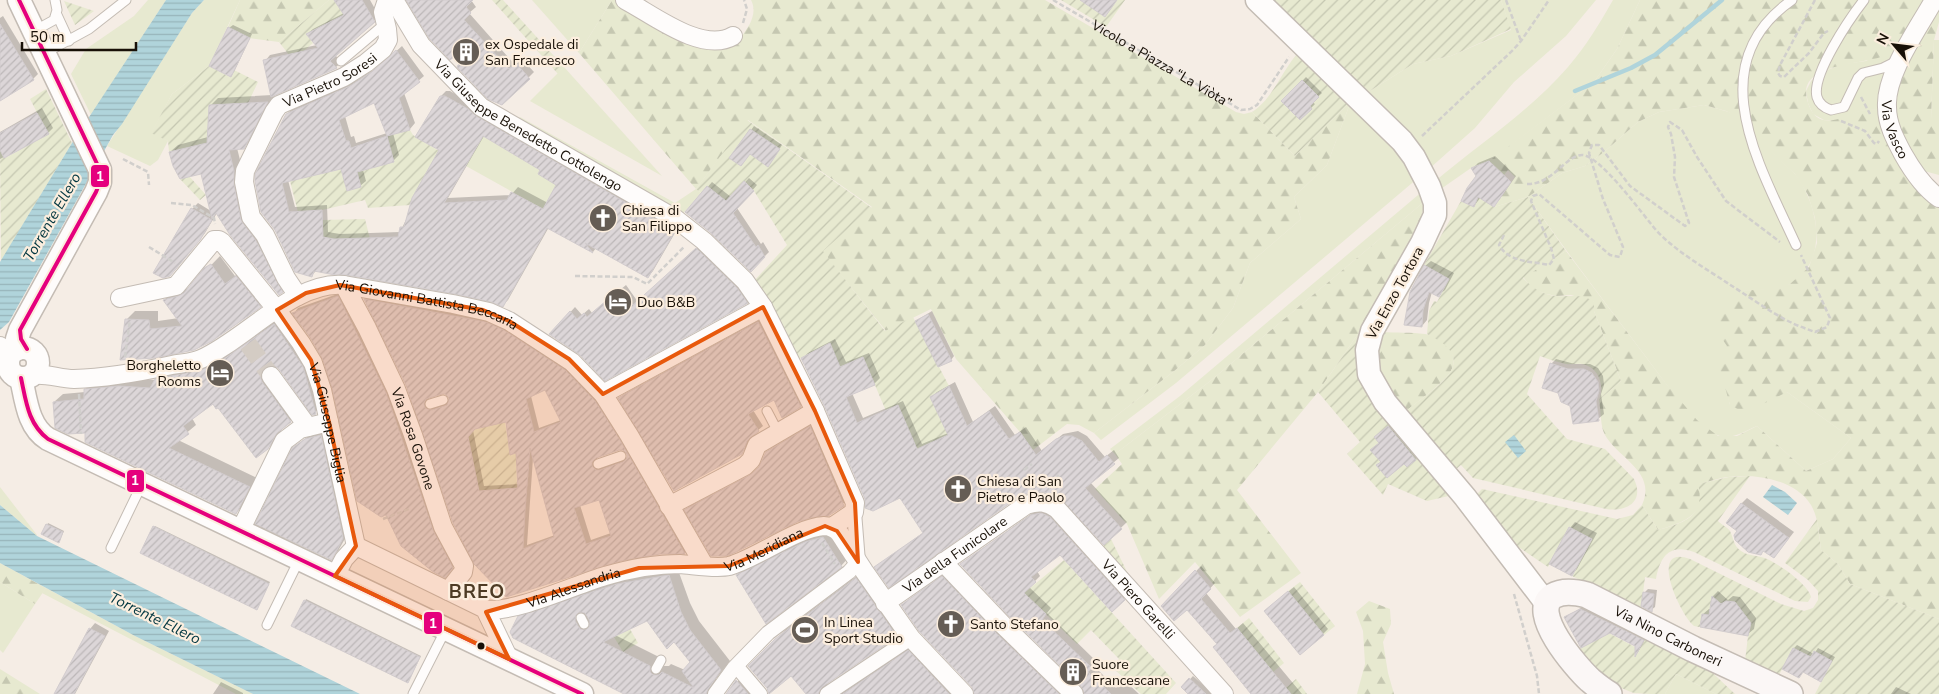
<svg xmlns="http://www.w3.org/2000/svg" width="1939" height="694" viewBox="0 0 1939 694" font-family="'Nunito Sans',sans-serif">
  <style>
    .grass { fill: #e7e9d0 }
    .forest { fill: url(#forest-firs) }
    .garden { fill: url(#garden-furrows) }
    .water { fill: url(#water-rules) }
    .shadow { fill: #0003; fill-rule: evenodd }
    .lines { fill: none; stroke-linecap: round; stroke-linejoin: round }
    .stream { stroke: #b0d4db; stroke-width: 4.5 }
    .building { fill: url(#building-hatch); stroke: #d2ccce; fill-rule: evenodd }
    .minor-tunnel { stroke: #d4ccc4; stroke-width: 18; stroke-dasharray: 18 9; stroke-linecap: butt }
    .service-casing { stroke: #c4bcb4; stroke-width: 11 }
    .pedestrian-casing { stroke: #c4bcb4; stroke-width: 16 }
    .minor-casing { stroke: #c4bcb4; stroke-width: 20 }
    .tertiary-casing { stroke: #c4bcb4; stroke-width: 25 }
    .secondary-casing { stroke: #c4bcb4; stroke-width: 28 }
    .path { stroke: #d1cfcc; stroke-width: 2.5; stroke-dasharray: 5 2.5; stroke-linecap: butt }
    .service { stroke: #fefcfb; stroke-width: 9 }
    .pedestrian { stroke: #fefcfb; stroke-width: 14 }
    .minor { stroke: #fefcfb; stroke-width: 18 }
    .tertiary { stroke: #fefcfb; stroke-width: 22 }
    .secondary { stroke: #fbf7f6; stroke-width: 25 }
    .bus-1-casing { stroke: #fceede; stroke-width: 8 }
    .bus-1 { stroke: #e5007d; stroke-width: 4 }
    .marked { fill: #e8590c; fill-opacity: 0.2; stroke: #e8590c; stroke-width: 4; stroke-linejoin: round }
    .bus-dot { fill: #181007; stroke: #fceede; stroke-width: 2 }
    .labels { text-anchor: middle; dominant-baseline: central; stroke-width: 4.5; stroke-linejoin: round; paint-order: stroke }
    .poi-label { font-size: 14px; fill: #181007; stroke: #fceede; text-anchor: start }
    .street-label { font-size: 14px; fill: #181007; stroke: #fceede }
    .water-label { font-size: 15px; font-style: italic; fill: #003640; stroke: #fceede }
    .district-label { font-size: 19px; font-weight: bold; letter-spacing: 1px; fill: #4d3b24; stroke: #fceede }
    .line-badge { stroke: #fceede; stroke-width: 2 }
    .badge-label { font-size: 14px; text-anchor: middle; font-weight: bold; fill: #fff }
  </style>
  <defs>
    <pattern id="forest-firs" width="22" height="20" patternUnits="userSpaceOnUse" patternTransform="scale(1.25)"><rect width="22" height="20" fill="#e7e9d0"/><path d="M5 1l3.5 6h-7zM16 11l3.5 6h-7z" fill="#c5c7b1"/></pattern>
    <pattern id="garden-furrows" width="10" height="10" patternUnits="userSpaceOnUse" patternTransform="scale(1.25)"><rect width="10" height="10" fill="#e7e9d0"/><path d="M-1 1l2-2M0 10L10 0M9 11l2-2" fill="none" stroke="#c5c7b1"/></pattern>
    <pattern id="water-rules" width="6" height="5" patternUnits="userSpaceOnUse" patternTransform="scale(1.25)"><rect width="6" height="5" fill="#b0d4db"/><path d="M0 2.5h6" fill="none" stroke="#97b5ba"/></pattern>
    <pattern id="building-hatch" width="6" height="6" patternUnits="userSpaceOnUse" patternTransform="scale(1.25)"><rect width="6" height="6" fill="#dcd6d8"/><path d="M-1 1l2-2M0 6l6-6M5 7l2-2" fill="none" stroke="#bcb7b8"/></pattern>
  </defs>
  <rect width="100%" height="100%" fill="#f5ede5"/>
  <g class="grass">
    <path d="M 148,0 L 166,0 L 91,115 L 71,74 L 86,49 L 134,16 Z"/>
    <path d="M 204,0 L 240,0 L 209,66 L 172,94 L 152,132 L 168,141 L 158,160 L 150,166 L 107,146 L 192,13 Z"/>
    <path d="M 532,0 L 612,0 L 579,53 Z"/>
    <path d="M 1501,0 L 1596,0 L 1566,36 L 1514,82 L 1475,128 L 1429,169 L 1365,94 L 1413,64 L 1451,56 L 1511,30 Z"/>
    <path d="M 1613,0 L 1640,0 L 1617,49 L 1594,82 L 1506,149 L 1489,161 L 1471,168 L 1438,191 L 1434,182 C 1479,144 1530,111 1568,67 C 1586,46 1600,23 1613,0 Z"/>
    <path d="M 1934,40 L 1939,40 L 1939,119 L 1931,119 Z"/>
    <path d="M 1899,45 L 1880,84 L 1879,109 L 1860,111 L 1836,121 L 1824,120 L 1813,114 L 1808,103 L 1806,91 L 1811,81 L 1819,73 L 1843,64 L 1866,61 Z"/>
    <path d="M 564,67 L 662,176 L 530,101 Z"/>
    <path d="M 1351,101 L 1405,157 L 1418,178 L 1176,383 L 1101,440 L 1094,433 L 1173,372 L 1205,345 L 1233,308 L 1250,263 L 1301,219 L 1294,197 L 1327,165 Z"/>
    <path d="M 1704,105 C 1717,109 1736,112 1747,121 C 1758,131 1767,145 1776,156 C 1782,163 1790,168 1796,175 C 1818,205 1830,261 1790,284 C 1779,290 1755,290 1741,291 L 1727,346 L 1725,383 L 1730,405 L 1787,392 L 1851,438 L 1833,459 L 1806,471 L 1757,426 C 1745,431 1730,441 1717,435 C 1693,424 1662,378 1646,357 C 1606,304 1566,251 1528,197 L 1562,173 L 1585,166 L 1604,152 L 1638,122 L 1659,112 Z"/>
    <path d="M 520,117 L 675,203 L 696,189 L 701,193 L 681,216 L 517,120 Z"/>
    <path d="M 483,136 L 540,170 L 538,174 L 556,185 L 543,209 L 466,166 Z"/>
    <path d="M 1424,190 L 1425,201 L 1209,382 L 1115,454 L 1110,449 L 1180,396 Z"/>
    <path d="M 0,487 L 37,535 L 37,536 L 0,505 Z"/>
    <path d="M 0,582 L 35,604 L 3,653 L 0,650 Z"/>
    <path d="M 46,588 L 135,636 L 253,694 L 236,694 L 42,593 Z"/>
    <path d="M 1676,674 L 1716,694 L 1665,694 Z"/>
  </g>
  <g class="forest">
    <path d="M 240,0 L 329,0 L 279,42 L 249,38 L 228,27 Z"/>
    <path d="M 612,0 L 616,0 L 633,10 L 661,28 L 741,37 C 749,27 758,13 751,0 L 1045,0 L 1236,112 L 1244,114 L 1252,112 L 1295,156 L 1351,101 L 1327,165 L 1294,197 L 1301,219 L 1250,263 L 1233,308 L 1205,345 L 1173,372 L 1094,433 L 1079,425 L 1067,424 L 1033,450 L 1020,432 L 956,359 L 931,309 L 886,331 L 822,251 L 872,207 L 748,120 L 696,189 L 579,53 Z"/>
    <path d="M 1640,0 L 1925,0 C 1917,14 1905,43 1892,52 C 1870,68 1785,58 1811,110 C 1822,130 1845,116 1859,111 C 1865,110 1872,109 1879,109 L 1939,206 L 1939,619 L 1850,584 L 1838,564 L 1821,550 C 1819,535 1819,519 1811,505 C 1796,480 1756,473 1728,477 C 1718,478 1708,482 1699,484 C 1699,487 1701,492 1701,495 C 1702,518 1675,525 1658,530 L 1642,505 C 1657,472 1619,459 1605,435 C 1600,426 1601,410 1599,400 L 1621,381 L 1594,311 L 1594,302 L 1571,295 L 1557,296 L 1546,294 L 1533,289 L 1523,277 L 1566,251 L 1667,385 L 1697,420 L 1718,436 L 1737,436 L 1757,426 L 1806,471 L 1833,459 L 1851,438 L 1787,392 L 1745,413 L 1730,405 L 1717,359 L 1727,346 L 1714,327 L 1721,303 L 1741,291 L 1765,289 L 1790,284 L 1809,267 L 1817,243 L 1815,218 L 1808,195 L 1795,174 L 1777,158 L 1746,120 L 1726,111 L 1704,105 L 1659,112 L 1638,122 L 1604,152 L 1585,166 L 1562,173 L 1528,197 L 1494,207 L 1515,177 L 1508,170 L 1504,175 L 1489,161 L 1594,82 L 1617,49 Z"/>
    <path d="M 1939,8 L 1939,22 L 1934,40 L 1931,119 L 1939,119 L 1939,175 L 1924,171 C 1912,152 1897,131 1895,109 C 1892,78 1924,34 1939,8 Z"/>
    <path d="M 1425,201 L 1419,227 L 1362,328 L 1318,392 L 1237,490 L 1301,573 L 1240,617 L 1195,562 L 1159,599 L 1127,524 L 1095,489 L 1122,464 L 1115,454 L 1209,382 Z"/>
    <path d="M 1382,332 C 1396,333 1411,332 1425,334 C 1444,337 1463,355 1449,374 C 1440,386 1417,402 1405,412 L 1385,386 L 1376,361 Z"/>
    <path d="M 0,563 L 46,588 L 35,604 L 0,582 Z"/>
    <path d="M 1369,601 L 1390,609 L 1391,624 L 1383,642 L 1388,673 L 1394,694 L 1357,694 L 1365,664 L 1363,631 L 1356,612 Z"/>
    <path d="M 0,669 L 40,694 L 0,694 Z"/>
  </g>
  <g class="garden">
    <path d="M 329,0 L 334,0 L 344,15 L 306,34 L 313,43 L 293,60 L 279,42 Z"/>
    <path d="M 492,0 L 503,0 L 564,67 L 558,74 Z"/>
    <path d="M 1061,0 L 1125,0 L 1106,27 Z"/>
    <path d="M 1268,0 L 1501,0 L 1511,29 L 1451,56 L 1413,64 L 1365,94 Z"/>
    <path d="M 64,1 L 94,11 L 75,25 Z"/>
    <path d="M 1300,51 L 1351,101 L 1295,156 L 1252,112 C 1274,98 1282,69 1300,51 Z"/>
    <path d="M 209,66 L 230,77 L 234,70 L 258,82 L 248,103 L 209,105 L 207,143 L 169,152 L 168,141 L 151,133 L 172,94 Z"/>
    <path d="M 46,89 L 72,143 L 1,261 L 0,150 L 5,158 L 48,134 L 30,99 Z"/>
    <path d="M 747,120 L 872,208 L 823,251 L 885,331 L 913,317 L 949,386 L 930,397 L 956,447 L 932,450 L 928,444 L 917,449 L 886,411 L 863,357 L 840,367 L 829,343 L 795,361 L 753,282 L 787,245 L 754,191 L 744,182 L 726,201 L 707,186 L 701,193 L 696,189 Z"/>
    <path d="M 410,130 L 413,135 L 439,151 L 412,198 L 410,205 L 368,208 L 365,200 L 322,210 L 298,212 L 290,181 L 341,169 L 347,191 L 361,187 L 357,172 L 394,162 L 387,136 Z"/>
    <path d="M 189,176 L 206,195 L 200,200 L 180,179 Z"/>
    <path d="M 1478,197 L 1494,207 L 1528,197 L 1566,251 L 1523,278 C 1533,288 1542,295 1557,296 C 1570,297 1583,293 1594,302 L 1594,311 L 1621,381 L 1599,400 C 1605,386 1599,367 1582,364 C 1577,363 1571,365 1566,364 C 1557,362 1548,359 1540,356 L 1527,394 L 1567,439 L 1605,449 L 1634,479 C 1645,502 1626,512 1606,509 L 1473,478 L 1461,465 L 1454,471 L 1405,412 C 1433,388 1486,362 1427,334 L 1429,311 L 1434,301 L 1437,302 L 1449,279 L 1424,265 L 1461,201 L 1474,207 Z"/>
    <path d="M 365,219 L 370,239 L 332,239 L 323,237 L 322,220 Z"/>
    <path d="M 1362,328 L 1359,342 L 1453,495 L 1427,501 L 1388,484 L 1383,495 L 1347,454 L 1360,442 L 1318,392 Z"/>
    <path d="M 505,422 L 510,455 L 516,453 L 517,488 L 479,491 L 467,431 Z"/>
    <path d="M 1750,476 L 1718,521 C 1721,524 1728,528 1730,531 C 1734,539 1733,545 1741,551 C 1750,557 1759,555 1767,559 C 1779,564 1809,585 1811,597 L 1808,602 L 1795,601 L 1694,552 C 1670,543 1660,556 1656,579 L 1645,577 L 1641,610 L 1572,576 L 1592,539 L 1569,527 L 1548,567 L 1514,544 L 1475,496 L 1482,489 L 1617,519 L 1633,515 L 1642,505 L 1658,530 C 1684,523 1706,516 1698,484 L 1729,477 Z"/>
    <path d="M 1817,519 L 1821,550 L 1838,564 L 1850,584 L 1939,619 L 1939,694 L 1815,694 L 1832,661 L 1814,651 L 1811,657 L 1793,648 L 1778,677 L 1745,661 L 1748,636 L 1694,626 C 1680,615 1647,543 1690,559 L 1781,604 L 1804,611 L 1813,608 L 1818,600 L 1818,591 L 1808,580 L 1785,563 Z"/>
    <path d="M 1111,539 L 1132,582 L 1101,548 Z"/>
    <path d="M 1064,560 L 1176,683 L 1166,694 L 1141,694 L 1112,667 L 1119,659 L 1091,630 L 1077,644 L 1024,593 Z"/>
    <path d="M 1300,582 L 1335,626 L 1324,635 L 1288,591 Z"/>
    <path d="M 1249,618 L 1284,663 L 1273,672 L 1237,628 Z"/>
    <path d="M 630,629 L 638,643 L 623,652 L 614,637 Z"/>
    <path d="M 1601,629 L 1639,649 L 1647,636 L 1701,662 L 1735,694 L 1716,694 L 1676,674 L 1665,694 C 1656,694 1643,694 1634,693 C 1611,686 1593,667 1579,649 L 1602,637 Z"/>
    <path d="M 1296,679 L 1307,694 L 1291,694 L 1286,688 Z"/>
  </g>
  <g class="water">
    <path d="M 166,0 L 204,0 L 192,13 L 122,124 L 113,135 L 9,322 L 0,330 L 0,262 L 72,143 Z"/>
    <path d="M 1514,435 L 1526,451 L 1518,458 L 1505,442 Z"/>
    <path d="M 1772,485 L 1785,492 L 1797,503 L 1788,515 L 1763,497 Z"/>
    <path d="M 0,505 L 37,536 L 360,694 L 253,694 L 135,636 L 0,563 Z"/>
  </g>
  <g class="shadow">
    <path d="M 336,0 L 370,0 L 379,16 L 335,55 L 342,62 L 336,67 L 275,94 L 251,140 L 244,147 L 237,148 L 241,164 L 240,176 L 289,284 L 282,291 L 217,213 L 205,233 L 176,269 L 192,209 L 198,203 L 211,211 L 202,172 L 170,152 L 178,145 L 208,137 L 210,106 L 218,98 L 272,95 L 265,61 L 270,55 L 317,45 L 307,34 L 313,29 L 344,13 Z"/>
    <path d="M 408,0 L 471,0 L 476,7 L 469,13 L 515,65 L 522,59 L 534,72 L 502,104 L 474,39 Z"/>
    <path d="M 3,16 L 38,74 L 33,79 L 0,99 L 0,18 Z"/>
    <path d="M 233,25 L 252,34 L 234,72 L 230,75 L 229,28 Z"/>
    <path d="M 402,46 L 424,76 L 404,93 L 415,123 L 410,129 L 393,133 L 399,155 L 393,161 L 363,170 L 366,181 L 360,186 L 342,167 L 288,180 L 295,207 L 327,205 L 328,232 L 340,234 L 400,232 L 440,150 L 441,96 L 446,91 L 450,91 L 679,226 L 653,271 L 648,277 L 596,248 L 593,252 L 549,227 L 508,300 L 503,305 L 492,300 L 346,273 L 317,270 L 312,275 L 276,230 L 287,114 L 293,108 L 356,81 L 380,66 ZM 374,101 L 387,133 L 356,143 L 354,136 L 351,137 L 345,116 ZM 484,136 L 542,169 L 558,185 L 548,203 L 518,187 L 511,195 L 448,198 Z"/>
    <path d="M 1306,77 L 1322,93 L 1312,102 L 1315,104 L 1300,119 L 1283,101 Z"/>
    <path d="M 42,108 L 53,128 L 48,133 L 0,159 L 0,132 Z"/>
    <path d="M 754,126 L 782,145 L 771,162 L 750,153 L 741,165 L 731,158 Z"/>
    <path d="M 1495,156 L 1516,176 L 1499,200 L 1481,197 L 1474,206 L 1477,176 L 1473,168 L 1478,163 Z"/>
    <path d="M 749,178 L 757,185 L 737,208 L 761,244 L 763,242 L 769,252 L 751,270 L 712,232 L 686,212 L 712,182 L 731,197 Z"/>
    <path d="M 702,244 L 751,298 L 747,302 L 580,354 L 551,334 L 575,307 L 582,315 L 589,309 L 592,313 L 626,285 L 638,302 Z"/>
    <path d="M 220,256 L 235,276 L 245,268 L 269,297 L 260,306 L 194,349 L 126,320 L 135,311 L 158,311 L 158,321 L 179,318 L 164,300 L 173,291 L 189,288 Z"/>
    <path d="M 1431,261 L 1454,273 L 1445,290 L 1439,295 L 1432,292 L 1429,303 L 1427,320 L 1422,326 L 1425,266 Z"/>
    <path d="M 343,292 L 391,388 L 457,562 L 450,571 L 334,387 L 324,359 L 294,313 L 298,308 Z"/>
    <path d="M 370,295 L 491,317 L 570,365 L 600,395 L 690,548 L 685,553 L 660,553 L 620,560 L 507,596 L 365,299 ZM 545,389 L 561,420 L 539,428 L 531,396 ZM 445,393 L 450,397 L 449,401 L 438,405 L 430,403 L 429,397 ZM 507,421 L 518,451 L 519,484 L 484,486 L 473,430 L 475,428 ZM 619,449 L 625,450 L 628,457 L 606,465 L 597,460 L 597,457 ZM 533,458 L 555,535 L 527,545 ZM 600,498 L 611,533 L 591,540 L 580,505 Z"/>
    <path d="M 932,311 L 954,356 L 951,360 L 916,321 Z"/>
    <path d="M 283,316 L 324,404 L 313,414 L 280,368 L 270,364 L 269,369 L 299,413 L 283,427 L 277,439 L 268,448 L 213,402 L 192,418 L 196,425 L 178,440 L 257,478 L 245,504 L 236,513 L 86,431 L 54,402 L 63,394 L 85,392 L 85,390 L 93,381 L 128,378 L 156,380 L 164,371 L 216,360 L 234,351 Z"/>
    <path d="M 763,318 L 805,401 L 800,406 L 774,398 L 753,410 L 763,426 L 751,436 L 746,448 L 741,453 L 620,398 L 624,394 Z"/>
    <path d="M 835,339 L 846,362 L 869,353 L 880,378 L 874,384 L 852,393 L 863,418 L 903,401 L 922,444 L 948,433 L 932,397 L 937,392 L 955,382 L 973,422 L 995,406 L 1015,435 L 1026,427 L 1042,451 L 1063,434 L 1078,431 L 1087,436 L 1105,457 L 1114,450 L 1119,458 L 1090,482 L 1127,522 L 1104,544 L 1066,501 L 1044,491 L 1028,492 L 876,567 L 924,532 L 900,496 L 866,498 L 826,406 L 802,359 L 808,353 Z"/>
    <path d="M 1556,359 L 1575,364 L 1590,364 L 1598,368 L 1603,376 L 1604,385 L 1601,394 L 1604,414 L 1598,419 L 1572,405 L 1551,364 Z"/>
    <path d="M 1394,421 L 1421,453 L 1408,466 L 1404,462 L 1382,461 L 1380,442 L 1381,432 Z"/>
    <path d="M 814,423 L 847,500 L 832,513 L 796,521 L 686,510 L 690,506 L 756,472 L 760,467 L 767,453 L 771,449 Z"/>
    <path d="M 328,428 L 350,530 L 338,551 L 331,558 L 293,449 L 313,432 Z"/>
    <path d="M 1747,498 L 1794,532 L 1774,557 L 1738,530 L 1741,504 Z"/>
    <path d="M 1045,508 L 1130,593 L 1112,610 L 1060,553 L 1037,571 L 1040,576 L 1029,587 L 1051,608 L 1047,613 L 1096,661 L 1093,665 L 1116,688 L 1124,680 L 1139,694 L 1085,694 L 1083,686 L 961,564 L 1038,509 Z"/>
    <path d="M 1575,522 L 1597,533 L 1577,569 L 1572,574 L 1570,528 Z"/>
    <path d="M 48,523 L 64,531 L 60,540 L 47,525 Z"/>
    <path d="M 155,526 L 270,582 L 258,607 L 154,527 Z"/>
    <path d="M 832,529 L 849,557 L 841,566 L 737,575 L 745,567 L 814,534 Z"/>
    <path d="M 1201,566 L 1215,583 L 1206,593 L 1236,629 L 1243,623 L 1302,694 L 1253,694 L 1219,644 L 1187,608 L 1163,606 Z"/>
    <path d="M 677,567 L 690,603 L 699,621 L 730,661 L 716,679 L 716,689 L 723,694 L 626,694 L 519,617 L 528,608 L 618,578 ZM 648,619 L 675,641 L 691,662 L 685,670 L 671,664 L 669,666 L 663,666 L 659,663 L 659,657 L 615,635 Z"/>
    <path d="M 865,570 L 905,627 L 896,636 L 828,681 L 827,684 L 829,690 L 836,694 L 808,694 L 791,674 L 768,688 L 750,666 L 785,630 Z"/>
    <path d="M 948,571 L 1070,694 L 975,694 L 973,686 L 902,605 Z"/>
    <path d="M 1294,587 L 1328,629 L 1323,634 L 1271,606 Z"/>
    <path d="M 1648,589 L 1657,590 L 1655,607 L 1651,610 L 1644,593 Z"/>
    <path d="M 1718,591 L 1728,600 L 1733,596 L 1740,597 L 1756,618 L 1754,629 L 1748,634 L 1703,614 L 1709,609 L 1711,609 L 1713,596 Z"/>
    <path d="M 306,599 L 421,656 L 409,680 L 305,601 Z"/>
    <path d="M 1584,606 L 1647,636 L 1638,652 L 1636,654 L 1636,646 L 1610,632 L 1566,617 Z"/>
    <path d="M 95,623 L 109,631 L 75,694 L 55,694 L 90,629 Z"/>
    <path d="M 918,642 L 968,694 L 838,694 L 842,693 Z"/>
    <path d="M 1797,645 L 1814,654 L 1818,648 L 1835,657 L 1821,680 L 1804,671 L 1799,677 L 1794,648 Z"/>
    <path d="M 746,672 L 762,691 L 769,694 L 724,694 L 727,694 Z"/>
    <path d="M 1193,676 L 1213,694 L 1190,694 L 1183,687 Z"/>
    <path d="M 221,682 L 243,693 L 243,694 L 213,694 Z"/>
    <path d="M 1896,687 L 1911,694 L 1891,694 Z"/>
  </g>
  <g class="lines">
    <path class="stream" d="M 1575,91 L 1631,68 L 1655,55 L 1722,0"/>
  </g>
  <g class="building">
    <path d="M 334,0 L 362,0 L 375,22 L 330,61 L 337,68 L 271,97 L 263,60 L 318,48 L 306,34 L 344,15 Z"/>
    <path d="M 406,0 L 473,0 L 466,7 L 471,13 L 464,20 L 509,69 L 516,63 L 530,79 L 502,105 L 488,99 L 457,67 L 470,44 L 450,60 L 429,38 Z"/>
    <path d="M 1080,0 L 1117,0 L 1105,17 Z"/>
    <path d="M 0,24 L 34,80 L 0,101 Z"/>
    <path d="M 228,27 L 250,38 L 231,77 L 209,66 Z"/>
    <path d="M 396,50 L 420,82 L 399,98 L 410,130 L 387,136 L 394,162 L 357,172 L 361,187 L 347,191 L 341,169 L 282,183 L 289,212 L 322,210 L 323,237 L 334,239 L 398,237 L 400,227 L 404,227 L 412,198 L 439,150 L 415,137 L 440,96 L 445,96 L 468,109 L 476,116 L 675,231 L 648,278 L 585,243 L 593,253 L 547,228 L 503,307 L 491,302 L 455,294 L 346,275 L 335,275 L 314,271 L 312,277 L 295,272 L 275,230 L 261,212 L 255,181 L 255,174 L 286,114 L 350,86 L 373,71 ZM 374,103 L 387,136 L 351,148 L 349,141 L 346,141 L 339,120 ZM 483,136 L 540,170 L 538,174 L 556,185 L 543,209 L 511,192 L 507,200 L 444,203 Z"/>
    <path d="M 1302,80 L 1319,97 L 1310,106 L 1312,109 L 1300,120 L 1281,101 Z"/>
    <path d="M 268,102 L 244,149 L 229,150 L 234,171 L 234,184 L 241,220 L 256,241 L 283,292 L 279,295 L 230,235 L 216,213 L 212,219 L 201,174 L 180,179 L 173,166 L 169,152 L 207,143 L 209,105 Z"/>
    <path d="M 37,113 L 49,134 L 4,158 L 0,150 L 0,133 Z"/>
    <path d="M 750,129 L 780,149 L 768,167 L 750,154 L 741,166 L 729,158 Z"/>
    <path d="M 1489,161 L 1511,182 L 1494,207 L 1478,197 L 1474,207 L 1461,201 L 1467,188 L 1476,176 L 1471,168 Z"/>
    <path d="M 744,181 L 754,191 L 733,213 L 756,247 L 758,245 L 765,257 L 751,272 L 711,233 L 685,212 L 707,186 L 726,201 Z"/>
    <path d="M 191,208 L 212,220 L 200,240 L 170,276 L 163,278 L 153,273 Z"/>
    <path d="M 696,248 L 737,288 L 748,303 L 605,381 L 579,354 L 549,334 L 570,311 L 577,319 L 584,313 L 587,317 L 621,288 L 633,305 Z"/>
    <path d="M 211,264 L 225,284 L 236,276 L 261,307 L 212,341 L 194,350 L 155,358 L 120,360 L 125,319 L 149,320 L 150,329 L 182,326 L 163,300 L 178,296 L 184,293 L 204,268 Z"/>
    <path d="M 1424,265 L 1449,279 L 1439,297 L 1429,292 L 1423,310 L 1422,327 L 1404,325 L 1410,292 Z"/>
    <path d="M 338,296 L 386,393 L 433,530 L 453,568 L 445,578 L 432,571 L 401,546 L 386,515 L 381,517 L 357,501 L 332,388 L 323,360 L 310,337 L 292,313 Z"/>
    <path d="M 364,299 L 486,322 L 504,330 L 565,370 L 595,401 L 620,440 L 685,554 L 660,554 L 621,561 L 506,597 L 474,564 L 453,523 L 406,385 ZM 545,390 L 561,422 L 534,432 L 526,399 ZM 442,394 L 445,394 L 449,398 L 447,405 L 432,410 L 425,408 L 424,403 L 426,399 ZM 506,422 L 510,455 L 516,453 L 518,488 L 479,491 L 468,437 L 475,429 ZM 530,448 L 554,537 L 523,549 L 525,511 ZM 619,450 L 623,450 L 627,454 L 627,458 L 623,462 L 600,470 L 596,470 L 592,466 L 592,462 L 596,458 ZM 599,500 L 611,536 L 586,544 L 574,508 Z"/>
    <path d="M 928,314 L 952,361 L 938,367 L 915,321 Z"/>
    <path d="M 758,322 L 801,407 L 782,418 L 774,400 L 748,414 L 759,431 L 747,441 L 742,454 L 674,491 L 618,398 Z"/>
    <path d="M 274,324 L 303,367 L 316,414 L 312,415 L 279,369 L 275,366 L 269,366 L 262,371 L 260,377 L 262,382 L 291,422 L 277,433 L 268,449 L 256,458 L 218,408 L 216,409 L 213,404 L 183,426 L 189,434 L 169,448 L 250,487 L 236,514 L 85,442 L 85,433 L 68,434 L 55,428 L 53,402 L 84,399 L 84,389 L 119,386 L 150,388 L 155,379 L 201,370 L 224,359 Z"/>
    <path d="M 830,343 L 840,367 L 863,357 L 875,385 L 846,397 L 857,423 L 898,405 L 917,449 L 948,435 L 930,397 L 949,386 L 967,426 L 989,411 L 1009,439 L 1020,432 L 1036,455 L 1056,439 L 1064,436 L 1072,436 L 1082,441 L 1099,462 L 1107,455 L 1115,464 L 1085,488 L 1122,529 L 1104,545 L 1059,498 L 1044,492 L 1028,493 L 1020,496 L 889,588 L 874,567 L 923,533 L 900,498 L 873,511 L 865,508 L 865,499 L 825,407 L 801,358 Z"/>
    <path d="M 1550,363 L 1568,369 L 1584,369 L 1592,373 L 1598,382 L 1599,391 L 1596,401 L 1599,421 L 1573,424 L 1570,406 L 1561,402 L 1558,393 L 1542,388 Z"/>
    <path d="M 810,426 L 844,506 L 828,516 L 811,518 L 797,522 L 736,552 L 726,556 L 711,556 L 684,510 L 750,475 L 759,467 L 766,452 Z"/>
    <path d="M 1388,426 L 1416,460 L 1407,467 L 1404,464 L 1387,478 L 1376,465 L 1381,462 L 1370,450 L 1379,443 L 1374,437 Z"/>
    <path d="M 321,435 L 343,538 L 332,560 L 255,524 L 292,448 L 305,439 Z"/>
    <path d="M 1741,503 L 1789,538 L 1774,558 L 1763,551 L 1761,555 L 1748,552 L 1735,540 L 1734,535 L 1737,531 L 1726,523 Z"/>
    <path d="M 1041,513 L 1050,517 L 1125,600 L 1112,612 L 1060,555 L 1031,577 L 1036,582 L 1024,593 L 1046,614 L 1042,620 L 1092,668 L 1088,672 L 1111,694 L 1084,694 L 1081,686 L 1010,617 L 960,564 L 1031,515 Z"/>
    <path d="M 46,524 L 63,532 L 59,543 L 41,534 Z"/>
    <path d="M 153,526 L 269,584 L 257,610 L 140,553 Z"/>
    <path d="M 1569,527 L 1592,539 L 1572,576 L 1549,564 Z"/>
    <path d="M 823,537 L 842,567 L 766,624 L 736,575 L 805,542 Z"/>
    <path d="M 1195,570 L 1211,589 L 1201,599 L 1230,633 L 1237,628 L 1291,694 L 1251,694 L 1213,647 L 1217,644 L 1187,610 L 1174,621 L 1161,606 Z"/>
    <path d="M 669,575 L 681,612 L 690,630 L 721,670 L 708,689 L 706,694 L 624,694 L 513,638 L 510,632 L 518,616 L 617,584 ZM 579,612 L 585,613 L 590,621 L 589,627 L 586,630 L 580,629 L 575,621 L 576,615 ZM 647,621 L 667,649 L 674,642 L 690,662 L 682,671 L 694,688 L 662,672 L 659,675 L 653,675 L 650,672 L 650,666 L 603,642 Z"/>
    <path d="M 942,576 L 994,631 L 1059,694 L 974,694 L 972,687 L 919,631 L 901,605 Z"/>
    <path d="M 856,578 L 897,637 L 822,687 L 818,694 L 806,694 L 791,676 L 769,694 L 767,688 L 748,666 L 775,639 Z"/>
    <path d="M 1288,591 L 1324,635 L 1300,655 L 1264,611 Z"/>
    <path d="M 1643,592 L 1654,594 L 1652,612 L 1641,606 Z"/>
    <path d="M 1712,596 L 1721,604 L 1726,601 L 1735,602 L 1751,623 L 1748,636 L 1700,627 L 1702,614 L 1709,615 Z"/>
    <path d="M 304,600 L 420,657 L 408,683 L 291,626 Z"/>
    <path d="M 1580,609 L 1644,640 L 1635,657 L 1635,646 L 1610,633 L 1581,648 L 1564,617 Z"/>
    <path d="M 89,628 L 105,636 L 74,694 L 54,694 Z"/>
    <path d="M 1793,648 L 1811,657 L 1814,651 L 1832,661 L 1821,682 L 1803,672 L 1799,678 L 1782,669 Z"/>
    <path d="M 908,650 L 949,694 L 843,694 Z"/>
    <path d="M 1189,678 L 1206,694 L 1188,694 L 1181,687 Z"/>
    <path d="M 736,680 L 748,694 L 726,694 Z"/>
  </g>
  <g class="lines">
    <path class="minor-tunnel" d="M 248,344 L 271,376"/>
    <defs>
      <g id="service">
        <path d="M 1792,0 C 1699,65 1760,166 1796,245"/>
        <path d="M 1864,0 C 1850,18 1811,75 1817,97 C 1819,104 1825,108 1831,110 L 1844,107 L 1858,78 L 1863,73 L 1883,68 L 1897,61"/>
        <path d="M 57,15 L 69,41"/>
        <path d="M 34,31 L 54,20 L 57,10 L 55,0"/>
        <path d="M 45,53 L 89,29 L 126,0"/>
        <path d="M 341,61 L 386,23"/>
        <path d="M 430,404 L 443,400"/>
        <path d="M 767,411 L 778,432"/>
        <path d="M 598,464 L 621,456"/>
        <path d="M 111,548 L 142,484"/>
        <path d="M 581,618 L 584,624"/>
        <path d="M 267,625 L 299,560"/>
        <path d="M 656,669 L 661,660"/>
        <path d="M 413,694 L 446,629"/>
      </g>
      <g id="pedestrian">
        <path d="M 737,667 L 760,694"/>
        <path d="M 715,694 L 734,668 L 768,633 L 849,572 L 858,562 L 854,512"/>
        <path d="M 827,694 L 911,638"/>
      </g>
      <g id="minor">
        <path id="s2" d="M 394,0 L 421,45 L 481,107 L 676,219 L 704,241 L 745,281 L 763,307 L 815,411 L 855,503 L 854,512 L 832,527"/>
        <path d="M 625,0 C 652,14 702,54 733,36"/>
        <path id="s3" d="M 1934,0 C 1918,29 1885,74 1887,107 C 1887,124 1895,139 1903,154 C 1912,170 1923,187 1939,198"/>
        <path id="s4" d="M 344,285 L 367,328 L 396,389 L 413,435 L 443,527 L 464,566 L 463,572 L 448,591"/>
        <path id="s5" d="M 298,296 L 286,278 L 265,235 L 251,217 L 244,182 L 245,171 L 274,112 L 279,105 L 344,77 L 366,63 L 383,49 L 388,40 L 387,29 L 383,12 L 387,0"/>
        <path id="s6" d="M 120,298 L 176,286 L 214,240 L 219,240 L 222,242 L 277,310 L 301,343 L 313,363 L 322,390 L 356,546"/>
        <path d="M 0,346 L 8,360"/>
        <path id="s7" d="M 33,375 C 47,373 60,379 74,379 C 107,378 140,372 172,365 C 182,363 192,363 201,359 C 245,340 295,280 344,285 L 453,304 L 489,312 L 509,321 L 572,362 L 603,394 L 629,435 L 704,565"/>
        <path d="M 271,376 L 308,427"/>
        <path d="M 603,394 L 763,307"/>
        <path d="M 669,506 L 745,466 L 751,460 L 757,445 L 815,411"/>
        <path d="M 240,531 L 284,441 L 300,429 L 329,422"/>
        <path d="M 356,546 L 485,609 L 509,659"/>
        <path d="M 943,562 L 1002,624 L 1074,694"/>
        <path d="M 335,576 L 344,559 L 356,546"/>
        <path id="s8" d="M 885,603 L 1026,505 C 1038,501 1047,501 1057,509 L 1224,694"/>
        <path id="s9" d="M 485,609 C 510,615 577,584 605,576 C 629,569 655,564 680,564 C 694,565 716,569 729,566 C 758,558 795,528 824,526 C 831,526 836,529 840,534 L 864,571 L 911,638 L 964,694"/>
      </g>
      <g id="tertiary">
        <path d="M 1257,0 L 1402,141 L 1414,157 L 1429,186 L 1435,203 L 1435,215 L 1422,243 L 1372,331 L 1367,350 L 1369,374 L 1385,402 L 1465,497 L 1546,603"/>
        <circle cx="23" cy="363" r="15"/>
        <path d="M 18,349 L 17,339 L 20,330 L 96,192 L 100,182 L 100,170 L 19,0"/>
        <path d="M 21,378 C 26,400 28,427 48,439 L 582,694"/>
      </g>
      <g id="secondary">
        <path id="s10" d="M 1609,694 C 1602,690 1596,685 1590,680 C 1576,667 1528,612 1553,596 C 1563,590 1576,592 1587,595 L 1693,649 L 1790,694"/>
      </g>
    </defs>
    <use href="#service" class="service-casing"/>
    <use href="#pedestrian" class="pedestrian-casing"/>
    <use href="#minor" class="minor-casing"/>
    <use href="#tertiary" class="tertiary-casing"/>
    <use href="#secondary" class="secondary-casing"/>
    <g class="path">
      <path id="s1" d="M 1053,0 L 1241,110 L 1250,109 L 1257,105 L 1289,57"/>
      <path d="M 1506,0 L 1521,41"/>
      <path d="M 1815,0 L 1780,65 L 1778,73 L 1780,76 L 1784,77 L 1809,53 L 1824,33 L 1828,31"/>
      <path d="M 743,23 L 747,9 L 744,0"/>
      <path d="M 1861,97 L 1870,114"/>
      <path d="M 1841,121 L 1865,131 L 1874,143 L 1877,144 L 1879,141"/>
      <path d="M 1422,136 L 1513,50 L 1521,41 L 1549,0"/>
      <path d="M 123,159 L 148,172 L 149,185"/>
      <path d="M 1527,184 C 1552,185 1566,155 1582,155 C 1600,155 1643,215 1656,230 C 1675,251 1708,270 1732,286 C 1751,298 1770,312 1790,322 C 1798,326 1807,329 1815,332 L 1827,327 L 1830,318 L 1801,255"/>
      <path d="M 171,203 L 192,205 L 214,218 L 215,224"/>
      <path d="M 1504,235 L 1499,245 C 1509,263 1532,261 1549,265 L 1554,259 L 1551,248 L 1531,201 L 1533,196 L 1539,194 L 1610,255 L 1620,257 L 1623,247 L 1603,199 L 1589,153 L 1592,145 L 1599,145 L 1630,186 L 1685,226 L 1689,223 L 1674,177 L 1675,157 L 1671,134 L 1668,127 L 1670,122 L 1682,130 L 1697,157 L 1726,201 L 1780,242"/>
      <path d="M 149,247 L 175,263"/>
      <path d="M 575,276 L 633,277 L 647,284 L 685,246"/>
      <path d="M 125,357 L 130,319"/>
      <path d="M 79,394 L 81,434"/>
      <path d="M 1024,470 L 1032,464"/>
      <path d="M 1049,488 L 1060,479 L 1057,475"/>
      <path d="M 383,519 L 409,509"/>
      <path d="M 822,543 L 835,564"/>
      <path d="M 1514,594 L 1537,676 L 1539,694"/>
    </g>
    <use href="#service" class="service"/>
    <use href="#pedestrian" class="pedestrian"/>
    <use href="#minor" class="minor"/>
    <use href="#tertiary" class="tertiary"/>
    <use href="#secondary" class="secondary"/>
    <defs>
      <g id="bus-1">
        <path d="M 19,0 L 100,170 L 100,182 L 96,192 L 20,330 L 21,339 L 27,349"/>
        <path d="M 21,378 C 26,401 28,424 48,439 L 582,694"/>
      </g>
    </defs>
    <use href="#bus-1" class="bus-1-casing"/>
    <use href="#bus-1" class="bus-1"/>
  </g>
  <path class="marked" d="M 340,285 L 483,310 L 509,321 L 569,359 L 603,394 L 763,307 L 815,411 L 855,503 L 858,562 L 837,531 L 825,526 L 729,566 L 639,568 L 486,612 L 509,659 L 335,576 L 356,546 L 329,422 L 311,360 L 277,310 L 306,293 Z"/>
  <defs>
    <symbol id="building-disc" viewBox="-11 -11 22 22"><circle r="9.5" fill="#655d55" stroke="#fceede"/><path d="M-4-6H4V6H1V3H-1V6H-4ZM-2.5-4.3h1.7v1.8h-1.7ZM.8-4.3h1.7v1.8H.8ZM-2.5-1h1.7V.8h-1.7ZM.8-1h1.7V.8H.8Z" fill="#fff"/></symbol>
    <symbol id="church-disc" viewBox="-11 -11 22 22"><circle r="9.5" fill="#655d55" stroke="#fceede"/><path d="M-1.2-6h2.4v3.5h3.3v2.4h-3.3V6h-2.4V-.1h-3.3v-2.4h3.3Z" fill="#fff"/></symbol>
    <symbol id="hotel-disc" viewBox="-11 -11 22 22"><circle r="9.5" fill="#655d55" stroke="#fceede"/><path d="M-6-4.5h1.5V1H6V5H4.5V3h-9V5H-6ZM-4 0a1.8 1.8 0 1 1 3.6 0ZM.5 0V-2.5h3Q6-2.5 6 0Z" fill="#fff"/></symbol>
    <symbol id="stadium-disc" viewBox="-11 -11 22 22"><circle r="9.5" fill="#655d55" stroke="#fceede"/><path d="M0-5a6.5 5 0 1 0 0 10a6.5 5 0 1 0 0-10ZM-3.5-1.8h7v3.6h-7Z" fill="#fff"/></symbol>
  </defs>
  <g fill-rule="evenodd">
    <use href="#building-disc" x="450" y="36" width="32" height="32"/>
    <use href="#church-disc" x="587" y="202" width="32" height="32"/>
    <use href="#hotel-disc" x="602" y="286" width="32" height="32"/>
    <use href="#hotel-disc" x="204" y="357" width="32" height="32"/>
    <use href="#church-disc" x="942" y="473" width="32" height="32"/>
    <use href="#church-disc" x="935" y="608" width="32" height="32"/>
    <use href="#stadium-disc" x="789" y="614" width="32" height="32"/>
    <use href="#building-disc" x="1057" y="656" width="32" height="32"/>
  </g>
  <circle class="bus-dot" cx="481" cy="646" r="4.5"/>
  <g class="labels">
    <g class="poi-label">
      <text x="485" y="44">ex Ospedale di<tspan x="485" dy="16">San Francesco</tspan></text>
      <text x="622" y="210">Chiesa di<tspan x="622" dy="16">San Filippo</tspan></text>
      <text x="637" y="302">Duo B&amp;B</text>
      <text x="201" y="365" text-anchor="end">Borgheletto<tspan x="201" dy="16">Rooms</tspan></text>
      <text x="977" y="481">Chiesa di San<tspan x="977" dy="16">Pietro e Paolo</tspan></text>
      <text x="824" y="622">In Linea<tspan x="824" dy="16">Sport Studio</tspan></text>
      <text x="970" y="624">Santo Stefano</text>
      <text x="1092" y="664">Suore<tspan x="1092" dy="16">Francescane</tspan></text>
    </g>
    <g class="street-label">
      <text stroke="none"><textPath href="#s1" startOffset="126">Vicolo a Piazza “La Viòta”</textPath></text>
      <text stroke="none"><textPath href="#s5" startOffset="270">Via Pietro Soresi</textPath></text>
      <text stroke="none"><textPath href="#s2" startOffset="188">Via Giuseppe Benedetto Cottolengo</textPath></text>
      <text stroke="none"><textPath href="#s3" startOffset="142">Via Vasco</textPath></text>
      <text transform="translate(1395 293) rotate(-61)">Via Enzo Tortora</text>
      <text stroke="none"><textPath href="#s7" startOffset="419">Via Giovanni Battista Beccaria</textPath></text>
      <text stroke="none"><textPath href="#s6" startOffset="339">Via Giuseppe Biglia</textPath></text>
      <text stroke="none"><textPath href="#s4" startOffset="169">Via Rosa Govone</textPath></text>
      <text stroke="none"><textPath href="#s9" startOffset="289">Via Meridiana</textPath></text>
      <text stroke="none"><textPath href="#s8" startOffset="85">Via della Funicolare</textPath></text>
      <text stroke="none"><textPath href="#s9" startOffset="92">Via Alessandria</textPath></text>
      <text stroke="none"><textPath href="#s8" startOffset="326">Via Piero Garelli</textPath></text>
      <text stroke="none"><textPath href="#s10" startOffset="250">Via Nino Carboneri</textPath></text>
    </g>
    <g class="water-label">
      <text transform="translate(52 217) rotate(-60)">Torrente Ellero</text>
      <text transform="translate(155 618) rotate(26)">Torrente Ellero</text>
    </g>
    <g class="district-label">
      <text x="477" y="592">BREO</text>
    </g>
  </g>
  <g class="line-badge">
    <rect x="90" y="164" width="20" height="24" rx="5" fill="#e5007d"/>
    <rect x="126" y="469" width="19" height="24" rx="5" fill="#e5007d"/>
    <rect x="423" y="611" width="20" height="24" rx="5" fill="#e5007d"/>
  </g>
  <g class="badge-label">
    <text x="100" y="181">1</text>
    <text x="135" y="485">1</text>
    <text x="433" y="628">1</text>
  </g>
  <g transform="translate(1894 45) rotate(298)" stroke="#fceede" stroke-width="4" paint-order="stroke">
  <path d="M0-4L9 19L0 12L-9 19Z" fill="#181007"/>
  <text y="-8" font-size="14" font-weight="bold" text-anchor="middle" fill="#181007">N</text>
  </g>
  <path d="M22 42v8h114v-8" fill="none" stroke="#181007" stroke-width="2.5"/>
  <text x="30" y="42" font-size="15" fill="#181007" stroke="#fceede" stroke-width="4" paint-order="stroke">50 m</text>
</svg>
